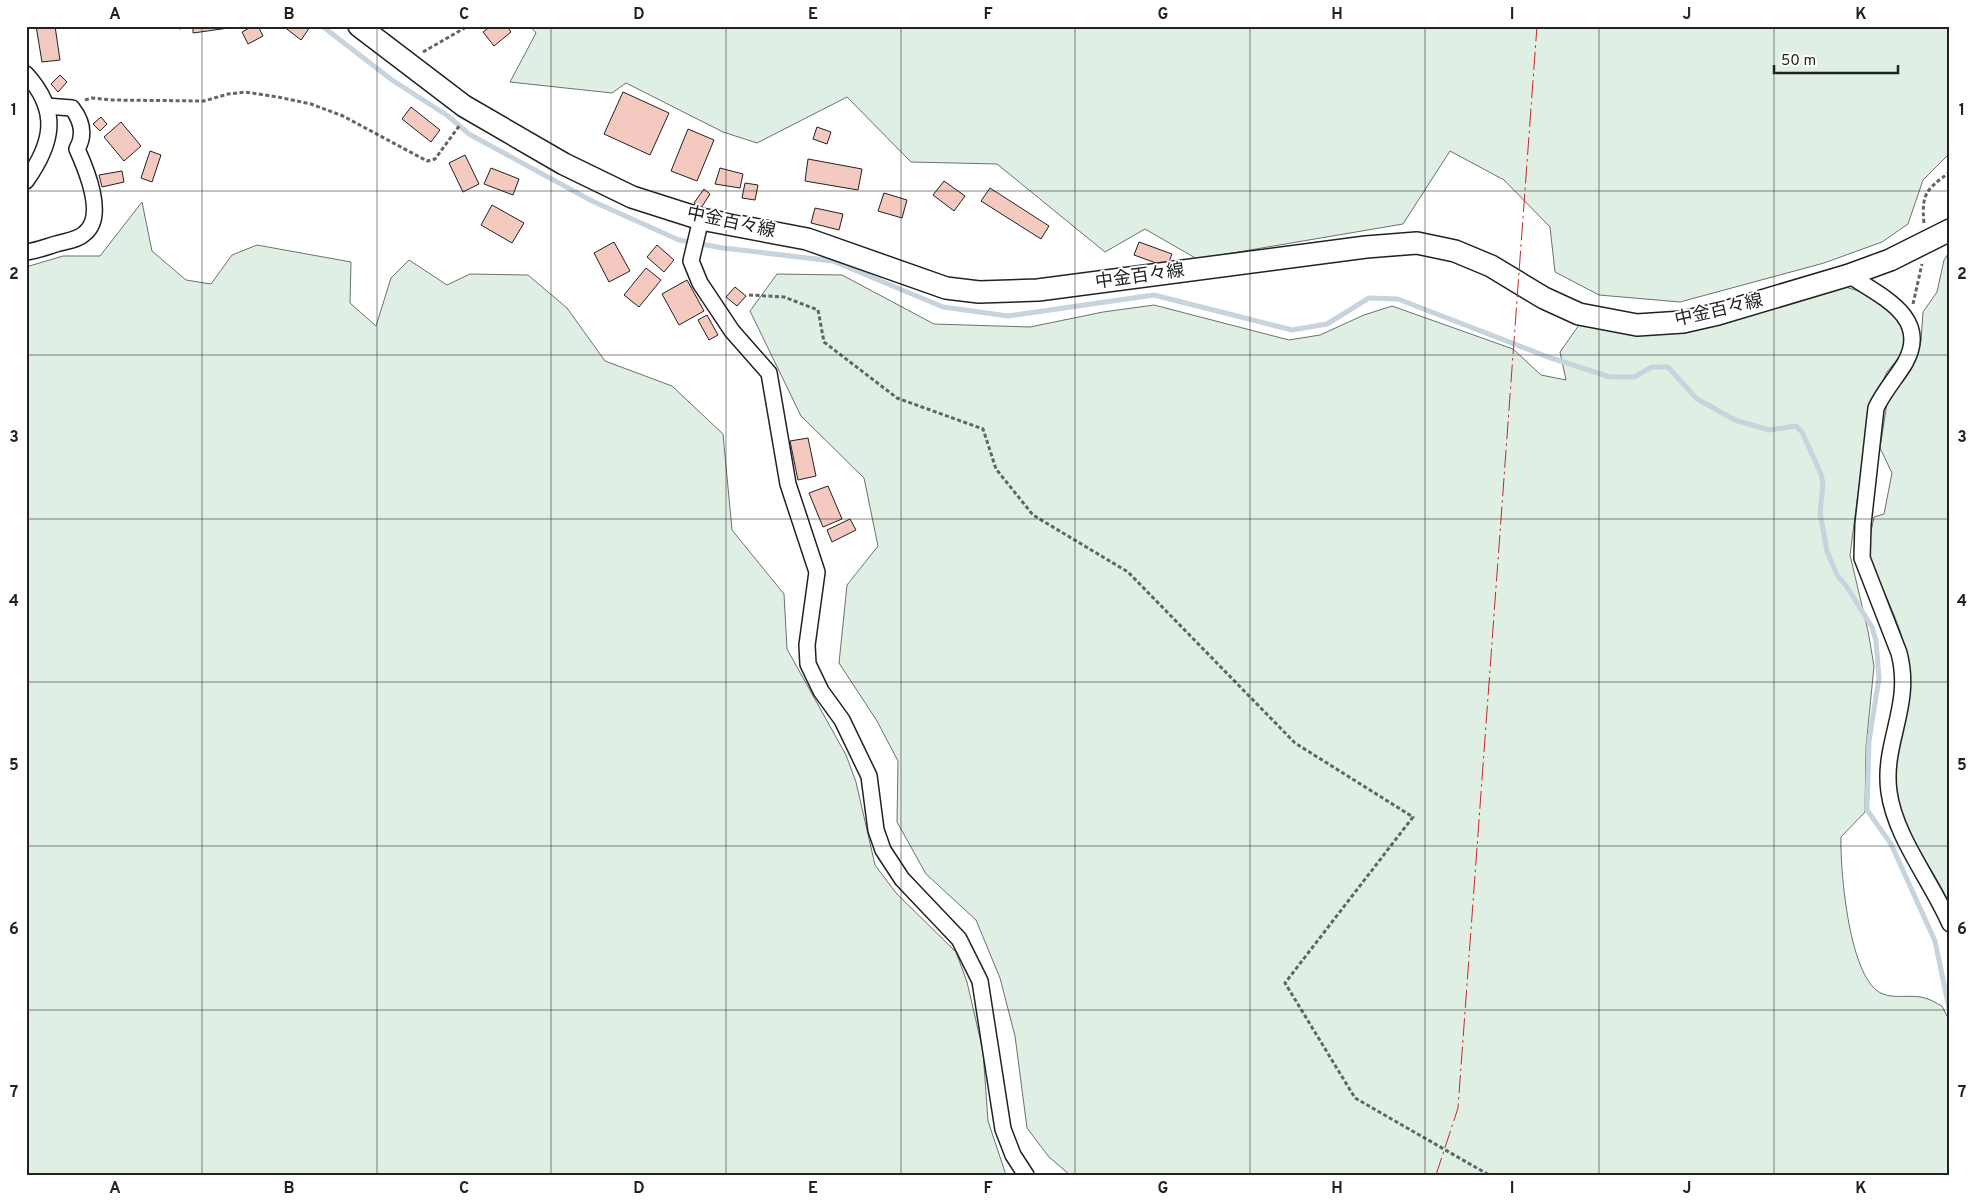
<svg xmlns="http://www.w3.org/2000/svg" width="1976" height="1201" viewBox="0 0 1976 1201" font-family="Overpass,'Noto Sans JP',sans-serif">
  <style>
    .green { fill: #e0efe3; stroke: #6f6f6f }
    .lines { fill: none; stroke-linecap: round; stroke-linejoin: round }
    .stream { stroke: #c7d3dd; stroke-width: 5 }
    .building { fill: #f3c9c0; stroke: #222 }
    .street-casing { stroke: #222; stroke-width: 18 }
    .secondary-casing { stroke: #222; stroke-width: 24 }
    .path { stroke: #646464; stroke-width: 3; stroke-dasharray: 4 2.5; stroke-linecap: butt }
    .street { stroke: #fff; stroke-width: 15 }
    .secondary { stroke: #fff; stroke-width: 21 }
    .power { stroke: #c62828; stroke-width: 1; stroke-dasharray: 18 4 2.5 4; stroke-linecap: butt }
    .grid { fill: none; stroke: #222; stroke-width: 1; stroke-opacity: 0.55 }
    .labels { text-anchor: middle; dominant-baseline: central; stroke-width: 4; stroke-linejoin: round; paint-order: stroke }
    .street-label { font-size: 18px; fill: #222; stroke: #fff }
    .neatline { fill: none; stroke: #222; stroke-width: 2 }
    .grid-label { font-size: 16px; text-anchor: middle; font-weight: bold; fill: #222 }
  </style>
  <rect width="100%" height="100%" fill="#fff"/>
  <g class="green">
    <path d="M 530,26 L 1950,26 L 1950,153 L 1923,180 L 1908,224 L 1882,242 L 1824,263 L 1680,302 L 1599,295 L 1555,272 L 1550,227 L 1504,180 L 1450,151 L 1403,224 L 1197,259 L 1145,229 L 1105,252 L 997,164 L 911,162 L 847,97 L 757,143 L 723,132 L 626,83 L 612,93 L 510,82 L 536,33 Z"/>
    <path d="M 142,202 L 152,251 L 186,280 L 211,284 L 232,255 L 257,245 L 351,262 L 350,303 L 376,326 L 391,278 L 409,260 L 447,285 L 470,274 L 528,275 L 567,308 L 605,361 L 672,386 L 723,434 L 732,530 L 784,594 L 787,649 L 846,755 L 856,782 L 875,865 L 896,893 L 956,952 L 967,982 L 983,1051 L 988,1121 L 1006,1175 L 26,1175 L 26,267 L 63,256 L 100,256 Z"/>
    <path d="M 1950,251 L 1950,905 C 1932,865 1900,830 1895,785 C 1891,743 1916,704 1908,662 C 1904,636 1892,610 1882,587 C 1878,579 1872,571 1870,563 C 1867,548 1871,532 1874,517 L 1884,514 L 1892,473 L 1880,448 L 1887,403 L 1916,359 L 1921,341 L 1923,312 L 1937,292 L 1944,260 Z"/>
    <path d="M 777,274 L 842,275 L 934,324 L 1030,327 L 1103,312 L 1154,305 L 1289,340 L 1320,335 L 1364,315 L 1392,306 L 1513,349 L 1541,375 L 1566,380 L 1560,352 L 1579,325 L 1613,331 L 1653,335 L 1703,328 L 1842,286 L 1872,295 L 1902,322 L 1906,340 L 1901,355 L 1887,372 L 1869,410 L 1850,555 L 1868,631 L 1874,666 L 1866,747 L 1865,812 L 1841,837 C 1840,869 1849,982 1883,994 C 1895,999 1912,994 1925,998 C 1930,999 1936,1003 1942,1006 L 1950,1022 L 1950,1175 L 1070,1175 L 1049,1157 L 1027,1128 L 1015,1036 L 1000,978 L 976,920 L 926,874 L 897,822 L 898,761 L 877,721 L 839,663 L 847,585 L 878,546 L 864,478 L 801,416 L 750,311 Z"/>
  </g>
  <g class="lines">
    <path class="stream" d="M 322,26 L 392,80 L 448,116 L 469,134 L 592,201 L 679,240 L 723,248 L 833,261 L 943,307 L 1008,316 L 1154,295 L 1292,330 L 1327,324 L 1369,298 L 1398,299 L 1548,357 L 1610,377 L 1634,377 L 1652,367 L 1668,367 L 1697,399 L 1735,420 L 1769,430 L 1796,426 L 1802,432 L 1821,474 L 1823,484 L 1820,513 L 1827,551 L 1837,575 L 1847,587 L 1872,627 L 1876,641 L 1879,678 L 1869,741 L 1867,810 L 1891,844 L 1935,941 L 1950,1013"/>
  </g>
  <g class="building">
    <path d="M 36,26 L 55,26 L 60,60 L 42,62 Z"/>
    <path d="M 167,26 L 182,26 L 181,29 Z"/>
    <path d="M 193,26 L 236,26 L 236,27 L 193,33 Z"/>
    <path d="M 253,26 L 258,26 L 263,36 L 248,44 L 242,32 Z"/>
    <path d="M 283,26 L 310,26 L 310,27 L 301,40 Z"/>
    <path d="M 491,26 L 507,26 L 511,32 L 494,46 L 483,32 Z"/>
    <path d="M 60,75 L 67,82 L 58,92 L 51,84 Z"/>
    <path d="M 623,92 L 669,113 L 650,155 L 604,134 Z"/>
    <path d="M 411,107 L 440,130 L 431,142 L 402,119 Z"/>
    <path d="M 101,117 L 107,124 L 100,131 L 93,124 Z"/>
    <path d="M 121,122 L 141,146 L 124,161 L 104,137 Z"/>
    <path d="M 817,127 L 831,132 L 827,144 L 813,139 Z"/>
    <path d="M 688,129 L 714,140 L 697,181 L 671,171 Z"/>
    <path d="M 150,151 L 161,155 L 152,182 L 141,178 Z"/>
    <path d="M 465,155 L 479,184 L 463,192 L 449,163 Z"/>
    <path d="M 808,159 L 862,169 L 858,190 L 805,181 Z"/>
    <path d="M 491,168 L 519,179 L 513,195 L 484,184 Z"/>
    <path d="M 720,168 L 743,174 L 740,188 L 715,184 Z"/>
    <path d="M 122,171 L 124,182 L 102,187 L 99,175 Z"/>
    <path d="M 944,181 L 965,196 L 954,211 L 933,195 Z"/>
    <path d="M 745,183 L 758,185 L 755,200 L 742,198 Z"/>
    <path d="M 990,188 L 1049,226 L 1041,239 L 981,201 Z"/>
    <path d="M 704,189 L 710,194 L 701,208 L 694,203 Z"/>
    <path d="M 884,193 L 907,200 L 902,218 L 878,211 Z"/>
    <path d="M 492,205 L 524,223 L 512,243 L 481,225 Z"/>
    <path d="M 815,208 L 843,214 L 839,230 L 811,223 Z"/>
    <path d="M 614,242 L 630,271 L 609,282 L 594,253 Z"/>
    <path d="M 1139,242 L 1172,254 L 1167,267 L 1134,255 Z"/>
    <path d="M 657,245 L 674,260 L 664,272 L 647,257 Z"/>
    <path d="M 646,268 L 661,280 L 639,307 L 624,295 Z"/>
    <path d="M 687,280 L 704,311 L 679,325 L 662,294 Z"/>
    <path d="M 735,287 L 746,296 L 737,306 L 726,297 Z"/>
    <path d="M 707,315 L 718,335 L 709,340 L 698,320 Z"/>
    <path d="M 808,438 L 816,476 L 798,480 L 790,441 Z"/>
    <path d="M 828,486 L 842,519 L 823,527 L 809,493 Z"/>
    <path d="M 850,519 L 856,530 L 832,542 L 827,530 Z"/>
  </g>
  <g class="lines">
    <defs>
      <g id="street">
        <path d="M 26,74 C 60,111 53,143 26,181"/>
        <path d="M 701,219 L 691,261 L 700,283 L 732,331 L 769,373 L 788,484 L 817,572 L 807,645 L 808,664 L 821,691 L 842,720 L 869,776 L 876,830 L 883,850 L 902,879 L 959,939 L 980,981 L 1003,1129 L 1013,1155 L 1026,1175"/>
        <path d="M 26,252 C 36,251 46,247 56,244 C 66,241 78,240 85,233 C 106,216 86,169 77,149 C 85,135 82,121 72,108 L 46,106"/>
        <path d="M 1849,275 C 1880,296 1931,317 1905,363 C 1896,378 1884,391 1876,408 L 1863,524 L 1862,558 L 1899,653 C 1913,706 1882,743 1889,792 C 1895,837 1932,882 1950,924"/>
      </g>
      <path id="secondary" d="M 359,26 L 464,106 L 564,164 L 632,197 L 701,219 L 807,239 L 946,288 L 979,292 L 1038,290 L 1366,247 L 1417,243 L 1455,251 L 1491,266 L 1544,298 L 1579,314 L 1637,325 L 1683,322 L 1718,314 L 1849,275 L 1890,260 L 1950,230"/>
    </defs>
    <use href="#street" class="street-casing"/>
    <use href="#secondary" class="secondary-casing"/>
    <g class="path">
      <path d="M 423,52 L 468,26"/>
      <path d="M 85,100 L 92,98 L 112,100 L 204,101 L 228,94 L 245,92 L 278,97 L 311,104 L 343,116 L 427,161 L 435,159 L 460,125"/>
      <path d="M 1924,223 C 1921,193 1927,189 1950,172"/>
      <path d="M 749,295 L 784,297 L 818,310 L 824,342 L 897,398 L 983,429 L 996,469 L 1033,515 L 1128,572 L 1295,743 L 1413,817 L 1285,983 L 1355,1098 L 1489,1175"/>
      <path d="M 1913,304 L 1922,264"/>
    </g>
    <use href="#street" class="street"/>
    <use href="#secondary" class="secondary"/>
    <path class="power" d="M 1436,1175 L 1458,1108 L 1537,26"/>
  </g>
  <path class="grid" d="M 202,26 L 202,1175M 377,26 L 377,1175M 551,26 L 551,1175M 726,26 L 726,1175M 901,26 L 901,1175M 1075,26 L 1075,1175M 1250,26 L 1250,1175M 1425,26 L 1425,1175M 1599,26 L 1599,1175M 1774,26 L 1774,1175M 26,191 L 1950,191M 26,355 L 1950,355M 26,519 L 1950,519M 26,682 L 1950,682M 26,846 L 1950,846M 26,1010 L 1950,1010"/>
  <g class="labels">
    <g class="street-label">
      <text transform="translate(731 223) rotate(12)">中金百々線</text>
      <text transform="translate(1140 277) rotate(-8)">中金百々線</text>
      <text transform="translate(1719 311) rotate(-13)">中金百々線</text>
    </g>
  </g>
  <rect width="1976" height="1201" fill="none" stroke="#ffffff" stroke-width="55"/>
  <path d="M1774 65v8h124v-8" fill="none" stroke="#222222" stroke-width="2.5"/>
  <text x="1781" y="65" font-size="15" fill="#222222" stroke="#ffffff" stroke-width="4" paint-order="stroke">50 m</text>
  <rect x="28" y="28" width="1920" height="1146" class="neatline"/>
  <g class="grid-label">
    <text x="115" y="19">A</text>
    <text x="289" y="19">B</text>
    <text x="464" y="19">C</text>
    <text x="639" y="19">D</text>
    <text x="813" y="19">E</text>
    <text x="988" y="19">F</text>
    <text x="1163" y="19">G</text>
    <text x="1337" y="19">H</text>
    <text x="1512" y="19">I</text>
    <text x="1687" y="19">J</text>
    <text x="1861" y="19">K</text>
    <text x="14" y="115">1</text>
    <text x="1962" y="115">1</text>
    <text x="14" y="279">2</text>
    <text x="1962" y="279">2</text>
    <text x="14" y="442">3</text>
    <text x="1962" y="442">3</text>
    <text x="14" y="606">4</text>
    <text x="1962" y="606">4</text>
    <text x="14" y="770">5</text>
    <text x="1962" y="770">5</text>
    <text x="14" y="934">6</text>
    <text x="1962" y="934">6</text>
    <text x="14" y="1097">7</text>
    <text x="1962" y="1097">7</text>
    <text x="115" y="1193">A</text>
    <text x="289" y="1193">B</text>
    <text x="464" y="1193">C</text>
    <text x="639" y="1193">D</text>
    <text x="813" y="1193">E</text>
    <text x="988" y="1193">F</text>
    <text x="1163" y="1193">G</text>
    <text x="1337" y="1193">H</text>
    <text x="1512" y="1193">I</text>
    <text x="1687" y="1193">J</text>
    <text x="1861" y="1193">K</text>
  </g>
</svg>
